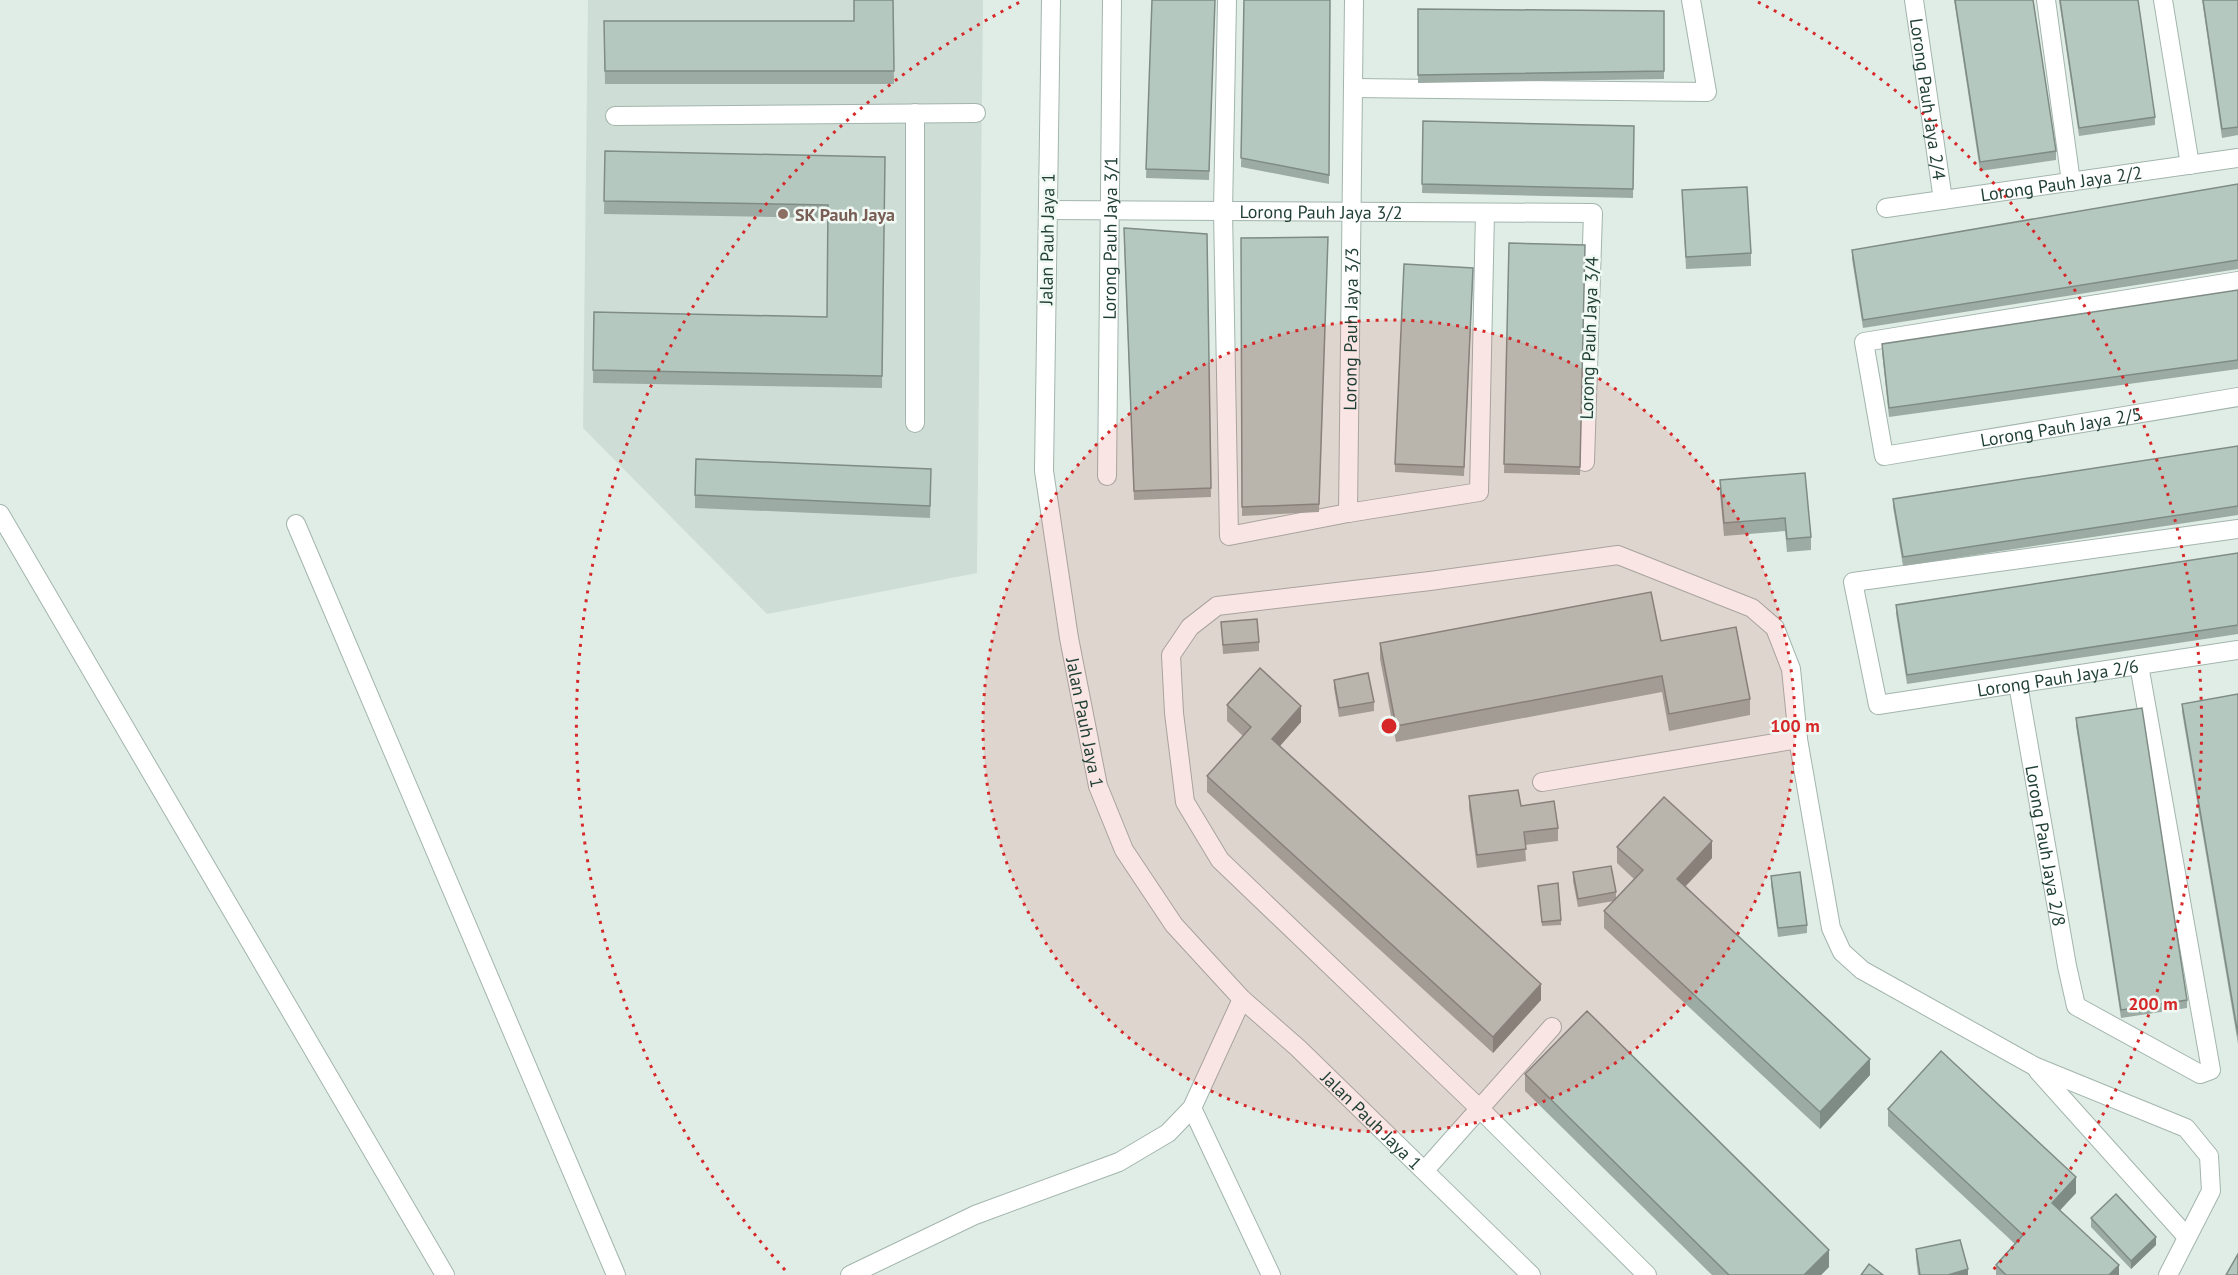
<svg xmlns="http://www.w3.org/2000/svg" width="2238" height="1275" viewBox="0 0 2238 1275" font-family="'PT Sans',sans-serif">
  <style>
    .built { fill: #ceddd5 }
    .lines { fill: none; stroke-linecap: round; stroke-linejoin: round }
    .minor-casing { stroke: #a2b5ad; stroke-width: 20 }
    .minor { stroke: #fff; stroke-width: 18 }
    .wall { fill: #9caca4 }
    .shaded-wall { fill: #7f8c86 }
    .building { fill: #b5c8bf; stroke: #7f8c86; stroke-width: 1.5 }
    .ring { fill: none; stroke: #d62828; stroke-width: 3; stroke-dasharray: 3 6 }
    .education-dot { fill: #8d6e63; stroke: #f1f9f4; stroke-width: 2 }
    .labels { text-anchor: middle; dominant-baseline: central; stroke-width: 5; stroke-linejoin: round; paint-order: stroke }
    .street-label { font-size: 18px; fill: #1f3f34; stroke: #f1f9f4 }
    .education-label { font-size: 18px; font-weight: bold; fill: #785e54; stroke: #f1f9f4; text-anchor: start }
    .centre { fill: #d62828; stroke: #f1f9f4; stroke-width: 3 }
    .ring-label { font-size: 18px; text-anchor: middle; font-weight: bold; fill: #d62828; stroke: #f1f9f4; stroke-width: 5; stroke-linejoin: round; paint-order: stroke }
  </style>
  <rect width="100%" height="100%" fill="#e0ede6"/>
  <path class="built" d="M 588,0 L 983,0 L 977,573 L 767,614 L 583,428 Z"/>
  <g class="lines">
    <defs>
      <g id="minor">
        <path id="s1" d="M 1051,0 L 1044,471 L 1069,638 L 1098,786 L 1124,850 L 1174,925 L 1242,999 L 1298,1048 L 1531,1275"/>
        <path d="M 1227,0 L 1223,211 L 1229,536 L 1348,513 L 1479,492 L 1485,213"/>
        <path id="s2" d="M 1914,0 L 1943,200"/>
        <path d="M 2046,0 L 2071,182"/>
        <path d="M 2163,0 L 2190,165"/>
        <path d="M 1353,88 L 1707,92 L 1691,0"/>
        <path d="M 615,116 L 976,113"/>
        <path id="s3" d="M 1886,208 L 2238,158"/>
        <path id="s4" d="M 1048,210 L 1593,213 L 1585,462"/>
        <path id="s5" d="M 2238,281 L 1864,342 L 1884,456 L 2238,397"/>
        <path d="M 915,423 L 915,113"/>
        <path id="s6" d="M 1107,476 L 1112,0"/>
        <path id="s7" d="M 1348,513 L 1354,0"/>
        <path d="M 0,514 L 445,1275"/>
        <path d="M 296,524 L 616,1275"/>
        <path id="s8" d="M 2238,529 L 1853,582 L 1878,705 L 2238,650"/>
        <path id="s9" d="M 2018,684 L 2067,966 L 2076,1006 L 2200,1074 L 2211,1070 L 2139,665"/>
        <path d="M 1542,782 L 1798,739"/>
        <path d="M 2038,1071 L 2187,1237"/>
        <path d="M 1192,1108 L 1271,1275"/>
        <path d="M 1425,1170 L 1552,1027"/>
        <path d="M 850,1275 L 975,1215 L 1119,1162 L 1168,1133 L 1192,1108 L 1242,999"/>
        <path d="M 1647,1275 L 1480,1109 L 1220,860 L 1185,802 L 1174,713 L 1171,655 L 1190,627 L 1217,606 L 1430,581 L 1618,555 L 1752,608 L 1775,628 L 1791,669 L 1798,739 L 1831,928 L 1842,952 L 1862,970 L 2034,1066 L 2186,1128 L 2209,1156 L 2211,1191 L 2168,1275"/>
      </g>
    </defs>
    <use href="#minor" class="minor-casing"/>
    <use href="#minor" class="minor"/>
  </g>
  <g class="wall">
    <path d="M 893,0 L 894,84 L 605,84 L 604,21 L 854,21 Z"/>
    <path d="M 1152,0 L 1215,0 L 1209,180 L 1146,178 Z"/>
    <path d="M 1244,0 L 1330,0 L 1329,184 L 1241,167 Z"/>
    <path d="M 1954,0 L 2033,0 L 2056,151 L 2056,160 L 1980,171 Z"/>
    <path d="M 2059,0 L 2138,0 L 2155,117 L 2155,125 L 2079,136 Z"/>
    <path d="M 2202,0 L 2238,0 L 2238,135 L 2222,138 Z"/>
    <path d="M 1418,9 L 1664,11 L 1664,79 L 1418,83 Z"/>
    <path d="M 1423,121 L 1634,126 L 1633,198 L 1422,193 Z"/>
    <path d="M 605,151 L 885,157 L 882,388 L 593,383 L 594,312 L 827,317 L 828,218 L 604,214 Z"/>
    <path d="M 2238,184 L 2238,269 L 1863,328 L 1852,259 L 1852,250 Z"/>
    <path d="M 1682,190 L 1751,253 L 1751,266 L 1686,269 Z"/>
    <path d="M 1207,234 L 1211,497 L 1134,500 L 1124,237 Z"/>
    <path d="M 1328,237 L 1319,512 L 1242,516 L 1241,238 Z"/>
    <path d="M 1509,243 L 1585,245 L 1580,475 L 1504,473 Z"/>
    <path d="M 1473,276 L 1464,476 L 1395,472 L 1395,464 Z"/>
    <path d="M 2238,290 L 2238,369 L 1889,417 L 1882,352 L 1882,344 Z"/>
    <path d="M 2238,446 L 2238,515 L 1903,566 L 1893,507 L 1893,499 Z"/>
    <path d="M 1805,473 L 1811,537 L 1811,550 L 1787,552 L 1785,531 L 1724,536 L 1720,493 L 1720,480 Z"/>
    <path d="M 931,482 L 930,518 L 695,508 L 695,495 Z"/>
    <path d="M 2238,553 L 2238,634 L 1907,684 L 1896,614 L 1896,605 Z"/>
    <path d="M 1221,622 L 1259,642 L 1259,651 L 1223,654 Z"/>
    <path d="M 1661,641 L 1750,699 L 1750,715 L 1669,731 L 1662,692 L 1396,742 L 1380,659 L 1380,643 Z"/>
    <path d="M 1334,680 L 1374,702 L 1374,711 L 1339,717 L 1334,688 Z"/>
    <path d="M 2238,694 L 2238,1044 L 2182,712 L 2182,704 Z"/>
    <path d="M 1227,705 L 1301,722 L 1280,746 L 1541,1000 L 1493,1053 L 1207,792 L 1207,776 L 1243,736 L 1227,721 Z"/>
    <path d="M 2076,718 L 2187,1000 L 2187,1008 L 2121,1018 L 2076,726 Z"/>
    <path d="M 1469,796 L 1521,806 L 1558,828 L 1558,841 L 1525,845 L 1526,861 L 1477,868 L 1469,808 Z"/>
    <path d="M 1617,847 L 1712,858 L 1686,886 L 1870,1075 L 1820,1129 L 1604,928 L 1604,911 L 1614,901 L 1578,907 L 1573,881 L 1573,872 L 1616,892 L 1616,899 L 1634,879 L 1617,863 Z"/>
    <path d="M 1771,876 L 1807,925 L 1807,933 L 1778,937 L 1771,885 Z"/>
    <path d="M 1538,886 L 1561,920 L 1561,925 L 1542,926 Z"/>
    <path d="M 1525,1074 L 1829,1267 L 1821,1275 L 1712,1275 L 1525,1091 Z"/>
    <path d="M 1888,1109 L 2076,1193 L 2060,1210 L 2119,1275 L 1996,1275 L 1996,1265 L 2015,1244 L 1888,1126 Z"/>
    <path d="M 2091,1218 L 2156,1245 L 2131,1269 L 2091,1227 Z"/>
    <path d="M 1916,1249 L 1968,1275 L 1918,1275 L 1916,1258 Z"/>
  </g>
  <g class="shaded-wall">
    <path d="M 1301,706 L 1301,722 L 1272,755 L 1272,739 Z"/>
    <path d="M 1712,841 L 1712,858 L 1677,895 L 1677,879 Z"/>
    <path d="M 1541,984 L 1541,1000 L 1493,1053 L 1493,1037 Z"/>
    <path d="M 1870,1059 L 1870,1075 L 1820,1129 L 1820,1112 Z"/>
    <path d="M 2076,1177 L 2076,1193 L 2052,1219 L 2052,1203 Z"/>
    <path d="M 2156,1237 L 2156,1245 L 2131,1269 L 2131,1261 Z"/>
    <path d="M 1829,1250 L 1829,1267 L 1821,1275 L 1804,1275 Z"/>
    <path d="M 2119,1265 L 2119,1275 L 2109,1275 Z"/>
    <path d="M 1968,1269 L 1968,1275 L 1948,1275 Z"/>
  </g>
  <g class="building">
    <path d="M 854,0 L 893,0 L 894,71 L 605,71 L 604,21 L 854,21 Z"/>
    <path d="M 1152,0 L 1215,0 L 1209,171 L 1146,169 Z"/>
    <path d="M 1244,0 L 1330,0 L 1329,175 L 1241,158 Z"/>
    <path d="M 1955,0 L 2033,0 L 2056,151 L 1980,162 Z"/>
    <path d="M 2060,0 L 2138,0 L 2155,117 L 2079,128 Z"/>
    <path d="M 2203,0 L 2238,0 L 2238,127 L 2222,129 Z"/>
    <path d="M 1418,9 L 1664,11 L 1664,71 L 1418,75 Z"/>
    <path d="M 1423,121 L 1634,126 L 1633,189 L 1422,184 Z"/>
    <path d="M 605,151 L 885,157 L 882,376 L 593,370 L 594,312 L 827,317 L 828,205 L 604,201 Z"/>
    <path d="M 2238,184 L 2238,260 L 1863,320 L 1852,250 Z"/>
    <path d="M 1747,187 L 1751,253 L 1686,257 L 1682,190 Z"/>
    <path d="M 1124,228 L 1207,234 L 1211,488 L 1134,491 Z"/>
    <path d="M 1328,237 L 1319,504 L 1242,507 L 1241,238 Z"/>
    <path d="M 1509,243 L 1585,245 L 1580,467 L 1504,464 Z"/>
    <path d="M 1404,264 L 1473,268 L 1464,467 L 1395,464 Z"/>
    <path d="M 2238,290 L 2238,360 L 1889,408 L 1882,344 Z"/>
    <path d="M 2238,446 L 2238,506 L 1903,557 L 1893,499 Z"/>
    <path d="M 696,459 L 931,469 L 930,506 L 695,495 Z"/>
    <path d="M 1805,473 L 1811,537 L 1787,539 L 1785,518 L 1724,523 L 1720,480 Z"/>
    <path d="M 2238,553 L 2238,625 L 1907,675 L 1896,605 Z"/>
    <path d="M 1651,592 L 1661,641 L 1736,627 L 1750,699 L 1669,714 L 1662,676 L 1396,726 L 1380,643 Z"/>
    <path d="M 1257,619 L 1259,642 L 1223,645 L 1221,622 Z"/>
    <path d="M 1260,668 L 1301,706 L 1272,739 L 1541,984 L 1493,1037 L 1207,776 L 1251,727 L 1227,705 Z"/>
    <path d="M 1368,673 L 1374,702 L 1339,708 L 1334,680 Z"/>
    <path d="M 2238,694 L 2238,1035 L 2182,704 Z"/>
    <path d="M 2142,708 L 2187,1000 L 2121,1010 L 2076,718 Z"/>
    <path d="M 1518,790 L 1521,806 L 1554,801 L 1558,828 L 1524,832 L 1526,849 L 1477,855 L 1469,796 Z"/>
    <path d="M 1664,797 L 1712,841 L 1677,879 L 1870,1059 L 1820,1112 L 1604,911 L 1643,870 L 1617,847 Z"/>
    <path d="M 1611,866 L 1616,892 L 1578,899 L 1573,872 Z"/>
    <path d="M 1800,872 L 1807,925 L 1778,928 L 1771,876 Z"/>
    <path d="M 1558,883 L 1561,920 L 1542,922 L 1538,886 Z"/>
    <path d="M 1587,1011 L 1829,1250 L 1804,1275 L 1729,1275 L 1525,1074 Z"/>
    <path d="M 1941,1051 L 2076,1177 L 2052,1203 L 2119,1265 L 2109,1275 L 2006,1275 L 1996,1265 L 2023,1235 L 1888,1109 Z"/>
    <path d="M 2116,1194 L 2156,1237 L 2131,1261 L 2091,1218 Z"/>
    <path d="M 1960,1240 L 1968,1269 L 1948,1275 L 1920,1275 L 1916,1249 Z"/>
    <path d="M 2238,1254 L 2238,1275 L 2226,1275 Z"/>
    <path d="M 1869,1264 L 1883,1275 L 1861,1275 Z"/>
  </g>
  <circle cx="1389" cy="726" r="406" fill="#d62828" fill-opacity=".12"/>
  <g class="ring">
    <circle cx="1389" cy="726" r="406"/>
    <path d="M785 1270A813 813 0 0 1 1020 2M1758 2A813 813 0 0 1 1993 1270"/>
  </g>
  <circle class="education-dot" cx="783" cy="214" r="6"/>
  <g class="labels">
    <g class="street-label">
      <text stroke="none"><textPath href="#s2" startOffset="100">Lorong Pauh Jaya 2/4</textPath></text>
      <text stroke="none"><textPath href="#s3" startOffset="177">Lorong Pauh Jaya 2/2</textPath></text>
      <text stroke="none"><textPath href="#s4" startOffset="273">Lorong Pauh Jaya 3/2</textPath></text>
      <text stroke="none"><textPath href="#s6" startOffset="238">Lorong Pauh Jaya 3/1</textPath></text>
      <text transform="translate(1047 239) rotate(-89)">Jalan Pauh Jaya 1</text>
      <text stroke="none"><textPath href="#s7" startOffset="184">Lorong Pauh Jaya 3/3</textPath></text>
      <text transform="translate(1589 338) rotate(-88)">Lorong Pauh Jaya 3/4</text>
      <text stroke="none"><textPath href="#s5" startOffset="674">Lorong Pauh Jaya 2/5</textPath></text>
      <text stroke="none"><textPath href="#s8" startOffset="696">Lorong Pauh Jaya 2/6</textPath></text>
      <text stroke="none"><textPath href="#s1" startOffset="726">Jalan Pauh Jaya 1</textPath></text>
      <text stroke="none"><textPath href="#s9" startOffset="164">Lorong Pauh Jaya 2/8</textPath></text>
      <text stroke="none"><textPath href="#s1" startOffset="1228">Jalan Pauh Jaya 1</textPath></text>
    </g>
    <g class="education-label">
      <text x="795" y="214">SK Pauh Jaya</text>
    </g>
  </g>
  <circle cx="1389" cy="726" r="9" class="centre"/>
  <g class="ring-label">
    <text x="1795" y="732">100 m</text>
    <text x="2153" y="1010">200 m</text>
  </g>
</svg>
